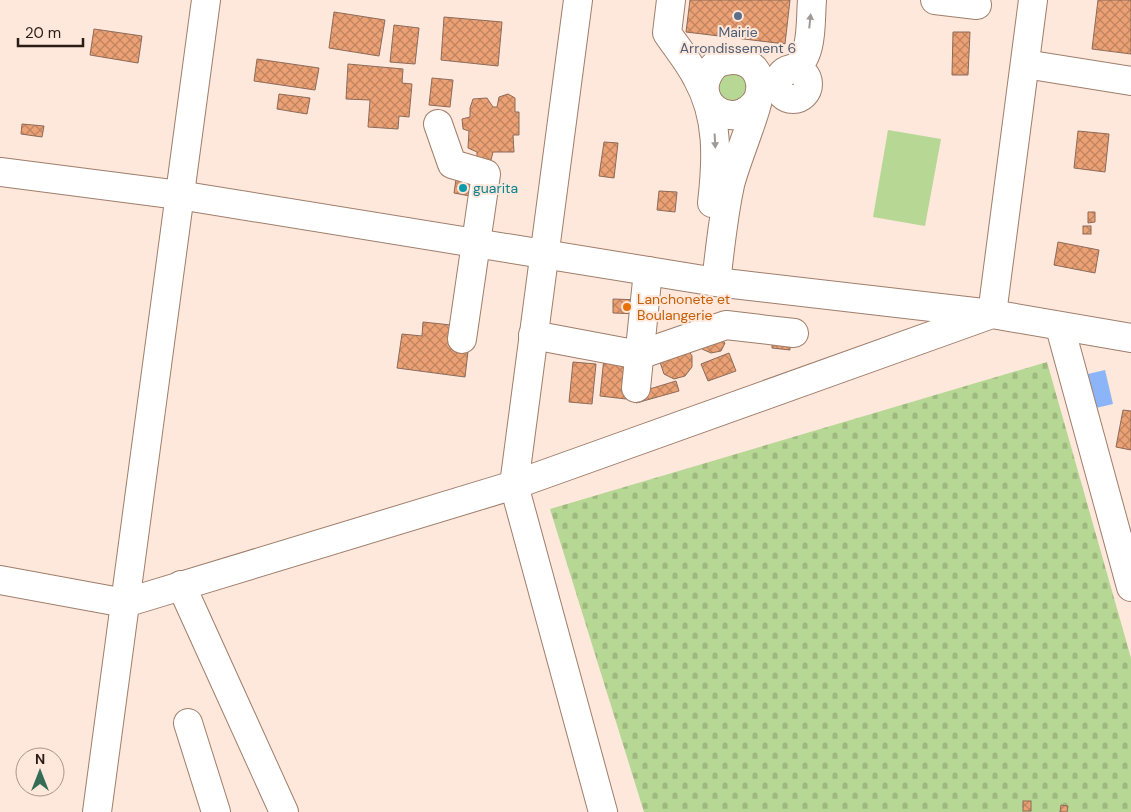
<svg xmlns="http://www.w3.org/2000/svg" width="1131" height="812" viewBox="0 0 1131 812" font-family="'DM Sans',sans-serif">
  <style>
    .green { fill: #b7d795 }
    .cemetery { fill: url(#cemetery-stones) }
    .water { fill: #8bb5f8 }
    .building { fill: url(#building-cross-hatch); stroke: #8c6b59 }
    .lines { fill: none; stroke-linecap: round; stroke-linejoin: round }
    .minor-casing { stroke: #9f7e6b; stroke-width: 30 }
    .minor { stroke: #fff; stroke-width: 28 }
    .oneway { fill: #a09996 }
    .service-dot { fill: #5c6f8a; stroke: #fee7db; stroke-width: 2 }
    .culture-dot { fill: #0f9aa8; stroke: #fee7db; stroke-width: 2 }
    .food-dot { fill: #e8710a; stroke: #fee7db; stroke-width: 2 }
    .labels { text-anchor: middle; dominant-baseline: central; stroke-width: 4; stroke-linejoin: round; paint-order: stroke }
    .service-label { font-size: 14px; fill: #4e5e75; stroke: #fee7db }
    .culture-label { font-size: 14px; fill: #0d838f; stroke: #fee7db; text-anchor: start }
    .food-label { font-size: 14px; fill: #c56008; stroke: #fee7db; text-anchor: start }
  </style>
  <defs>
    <pattern id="cemetery-stones" width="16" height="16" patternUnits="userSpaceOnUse" patternTransform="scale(1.25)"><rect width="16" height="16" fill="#b7d795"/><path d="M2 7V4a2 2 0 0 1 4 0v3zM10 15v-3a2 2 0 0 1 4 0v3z" fill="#9eb880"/></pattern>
    <pattern id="building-cross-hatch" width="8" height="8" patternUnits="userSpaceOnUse" patternTransform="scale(1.25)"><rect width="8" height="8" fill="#eca175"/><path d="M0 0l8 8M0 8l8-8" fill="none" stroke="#bf835f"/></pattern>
  </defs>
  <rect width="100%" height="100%" fill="#fee7db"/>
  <g class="green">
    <path d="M 712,71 L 756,75 L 734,113 L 708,78 Z"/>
    <path d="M 888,130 L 941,139 L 925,226 L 873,217 Z"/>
  </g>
  <path class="cemetery" d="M 1047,362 L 1131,658 L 1131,812 L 644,812 L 550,509 Z"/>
  <path class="water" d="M 1105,370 L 1113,404 L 1096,408 L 1088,374 Z"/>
  <g class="building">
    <path d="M 690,0 L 790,0 L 785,44 L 686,32 Z"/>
    <path d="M 1098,0 L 1131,0 L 1131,54 L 1092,49 Z"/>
    <path d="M 334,12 L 385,20 L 379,56 L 329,48 Z"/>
    <path d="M 444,17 L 502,22 L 498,66 L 441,60 Z"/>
    <path d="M 394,25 L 419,28 L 415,64 L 390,62 Z"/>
    <path d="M 94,29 L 142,36 L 138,63 L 90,55 Z"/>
    <path d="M 953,32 L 970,32 L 968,75 L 952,75 Z"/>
    <path d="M 257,59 L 319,68 L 315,90 L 254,81 Z"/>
    <path d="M 348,64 L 403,69 L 402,83 L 412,84 L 409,117 L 399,116 L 398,129 L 368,127 L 370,100 L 346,99 Z"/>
    <path d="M 432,78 L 453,80 L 450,107 L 429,105 Z"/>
    <path d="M 279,94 L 310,98 L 307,114 L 277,109 Z"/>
    <path d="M 508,94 L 515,98 L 515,112 L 519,112 L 519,135 L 513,135 L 514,152 L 493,152 L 490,164 L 477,159 L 477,152 L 468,148 L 469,131 L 463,129 L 462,119 L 470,117 L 470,108 L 473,99 L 487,98 L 493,107 L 497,107 L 499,97 Z"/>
    <path d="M 22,124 L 44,126 L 42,137 L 21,134 Z"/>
    <path d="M 1078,131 L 1109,134 L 1105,172 L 1074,168 Z"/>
    <path d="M 604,142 L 618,143 L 614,178 L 599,176 Z"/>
    <path d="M 456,179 L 472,182 L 470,196 L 454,193 Z"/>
    <path d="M 659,191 L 677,192 L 675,212 L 657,210 Z"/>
    <path d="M 1088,212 L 1095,212 L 1095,222 L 1088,223 Z"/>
    <rect x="1083" y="226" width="8" height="8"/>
    <path d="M 1058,242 L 1099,250 L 1095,273 L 1054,265 Z"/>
    <path d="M 613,299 L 641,300 L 640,314 L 613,313 Z"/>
    <path d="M 423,322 L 451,325 L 448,340 L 469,343 L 465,377 L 397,368 L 402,334 L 422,336 Z"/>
    <path d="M 772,335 L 790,336 L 790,350 L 772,348 Z"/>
    <path d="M 718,337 L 725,343 L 721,351 L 711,353 L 702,349 L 702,340 Z"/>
    <path d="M 689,351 L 692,356 L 692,367 L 685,376 L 674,379 L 664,374 L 659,359 Z"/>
    <path d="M 729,353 L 736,371 L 708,381 L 701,364 Z"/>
    <path d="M 604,358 L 630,360 L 626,399 L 600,396 Z"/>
    <path d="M 573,362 L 596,364 L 592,404 L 569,402 Z"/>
    <path d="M 676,381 L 679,391 L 636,403 L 633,394 Z"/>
    <path d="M 1123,410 L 1131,411 L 1131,450 L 1116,447 Z"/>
    <rect x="1023" y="801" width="8" height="10"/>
    <path d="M 1061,805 L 1068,806 L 1067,812 L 1060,812 Z"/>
  </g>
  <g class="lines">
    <defs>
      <g id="minor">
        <path d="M 578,0 L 514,485 L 603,812"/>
        <path d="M 671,0 L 667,33 C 677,48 689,62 697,78 C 719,117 717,160 712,203"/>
        <path d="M 935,0 L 977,5"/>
        <path d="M 1025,64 L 1131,81"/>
        <circle cx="793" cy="84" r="15"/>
        <path d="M 791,70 C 814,60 810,22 812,0"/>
        <path d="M 438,124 L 452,164 L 486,174 L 462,339"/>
        <path d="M 0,172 L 179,195 L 716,282 L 992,314 L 1033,0"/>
        <path d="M 716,282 C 720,250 723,217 730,185 C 735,162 763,99 760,83 C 757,60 734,56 716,64 C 682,98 733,138 758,99"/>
        <path d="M 1060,327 L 1131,587"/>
        <path d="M 533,335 L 639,355 L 726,325 L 794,333"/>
        <path d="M 636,388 L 648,271"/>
        <path d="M 0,580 L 125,603 L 514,485 L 992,314 L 1131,338"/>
        <path d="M 181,585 L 284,812"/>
        <path d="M 188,723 L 216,812"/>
        <path d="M 97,812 L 206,0"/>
      </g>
    </defs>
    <use href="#minor" class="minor-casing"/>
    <use href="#minor" class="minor"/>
  </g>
  <defs><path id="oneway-solid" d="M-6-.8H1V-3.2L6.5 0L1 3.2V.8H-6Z" transform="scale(1.25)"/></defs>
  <g class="oneway">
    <use href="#oneway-solid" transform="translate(810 21) rotate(-84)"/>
    <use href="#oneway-solid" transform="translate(715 141) rotate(87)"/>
  </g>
  <circle class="service-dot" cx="738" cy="16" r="5"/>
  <circle class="culture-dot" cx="463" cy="188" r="5"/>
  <circle class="food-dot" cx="627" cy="307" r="5"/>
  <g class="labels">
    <g class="service-label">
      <text x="738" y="32">Mairie<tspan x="738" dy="16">Arrondissement 6</tspan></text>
    </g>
    <g class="culture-label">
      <text x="473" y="188">guarita</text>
    </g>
    <g class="food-label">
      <text x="637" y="299">Lanchonete et<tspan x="637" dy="16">Boulangerie</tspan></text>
    </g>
  </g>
  <g transform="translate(40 772)"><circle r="24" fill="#fee7db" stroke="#aa968c"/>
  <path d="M0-4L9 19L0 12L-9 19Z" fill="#346e57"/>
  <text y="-8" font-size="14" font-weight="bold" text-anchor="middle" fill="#2b1d16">N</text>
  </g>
  <path d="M18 38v8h65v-8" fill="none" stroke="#2b1d16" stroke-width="2.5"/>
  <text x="25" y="38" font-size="15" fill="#2b1d16" stroke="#fee7db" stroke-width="4" paint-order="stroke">20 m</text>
</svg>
